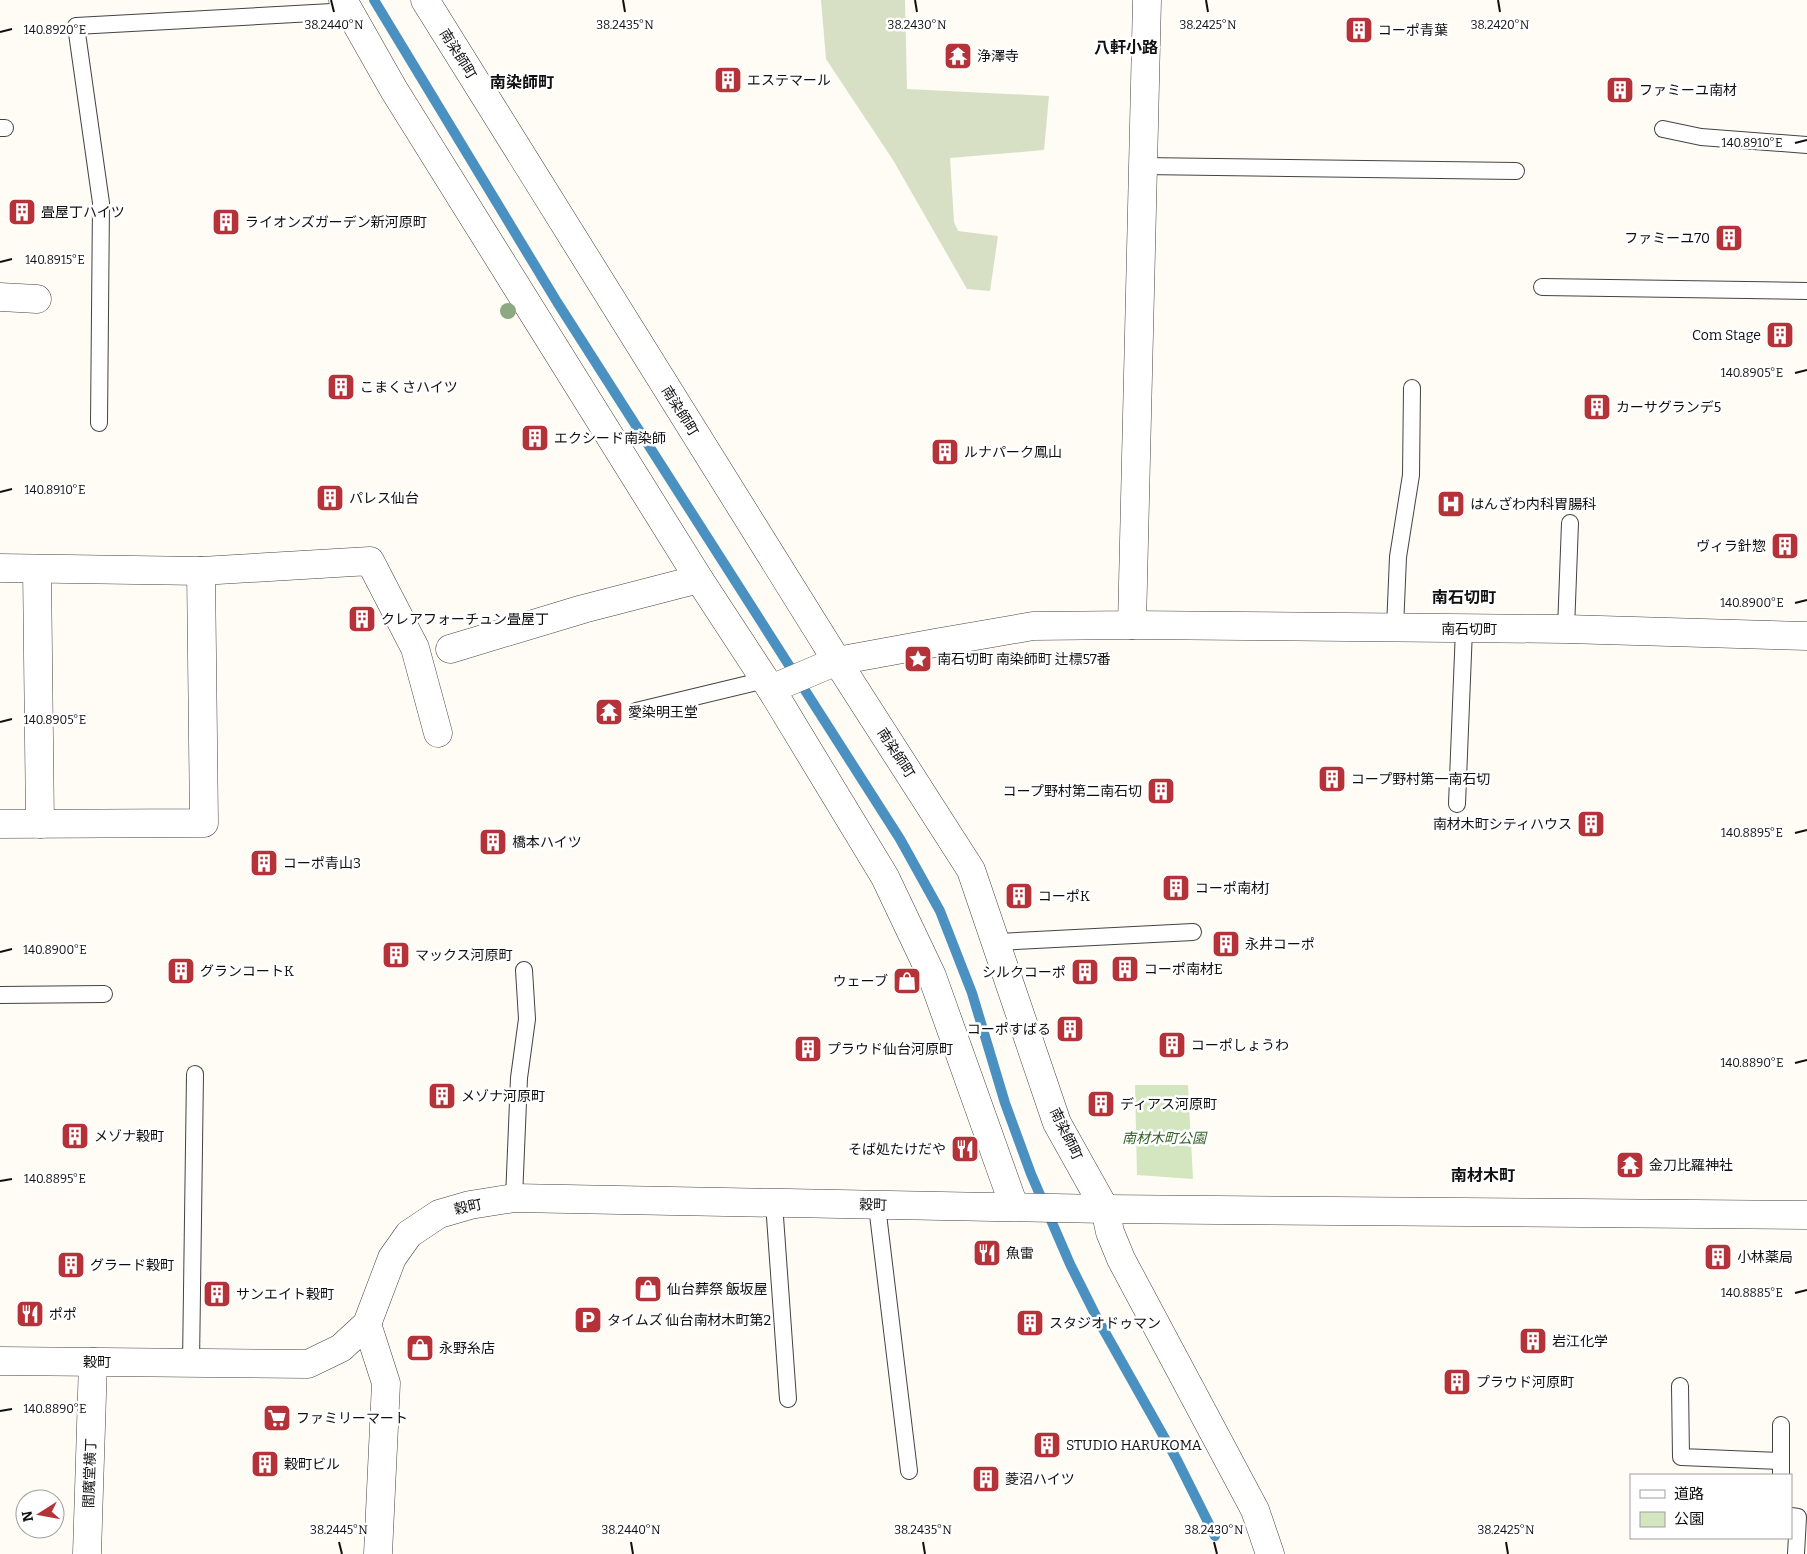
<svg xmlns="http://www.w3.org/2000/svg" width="1807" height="1554" viewBox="0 0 1807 1554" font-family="Bitter,'Noto Sans JP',serif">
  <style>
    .green { fill: #d3e6bf }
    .cemetery { fill: #d7e0c5 }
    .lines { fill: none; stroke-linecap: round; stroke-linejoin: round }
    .stream { stroke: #4a91c2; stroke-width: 10 }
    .service-casing { stroke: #434343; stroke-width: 18 }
    .minor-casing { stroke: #434343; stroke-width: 29 }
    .tertiary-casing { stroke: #434343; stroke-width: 29 }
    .service { stroke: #fff; stroke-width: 16 }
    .minor { stroke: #fff; stroke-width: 28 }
    .tertiary { stroke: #fff; stroke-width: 28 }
    .tree { fill: #8da882 }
    .ticks { fill: none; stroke: #101010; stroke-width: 2 }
    .labels { text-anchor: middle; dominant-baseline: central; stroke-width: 5; stroke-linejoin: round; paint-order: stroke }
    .poi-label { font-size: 14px; fill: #101010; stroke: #fff; text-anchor: start }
    .street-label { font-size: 14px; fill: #101010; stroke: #fff }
    .park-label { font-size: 14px; font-style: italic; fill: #316325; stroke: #fff }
    .quarter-label { font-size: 16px; font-weight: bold; fill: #101010; stroke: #fff }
    .ticks-label { font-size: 12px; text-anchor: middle; fill: #101010; stroke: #fff; stroke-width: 5; stroke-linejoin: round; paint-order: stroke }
  </style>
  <rect width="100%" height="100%" fill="#fefcf4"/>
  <path class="green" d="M 1135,1085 L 1188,1085 L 1193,1179 L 1137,1175 Z"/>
  <path class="cemetery" d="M 821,0 L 905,0 L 907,89 L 1049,96 L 1044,150 L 950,158 L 954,222 L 958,231 L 998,236 L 990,291 L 967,289 L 893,160 L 826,59 Z"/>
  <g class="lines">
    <path class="stream" d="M 374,0 L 557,302 L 900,839 L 940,911 L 972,993 L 1005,1103 L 1031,1174 L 1070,1264 L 1097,1318 L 1177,1460 L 1215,1536"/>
    <defs>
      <g id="service">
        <path d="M 0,128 L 5,128"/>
        <path d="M 1663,129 L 1701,137 L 1807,145"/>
        <path d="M 1143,166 L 1516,171"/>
        <path d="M 1542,287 L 1807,291"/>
        <path d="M 99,423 L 101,203 L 76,26 L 350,11"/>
        <path d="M 1395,628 L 1398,557 L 1411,475 L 1412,388"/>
        <path d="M 1566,629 L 1570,523"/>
        <path d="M 636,711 L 765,680"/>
        <path d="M 1457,804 L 1464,629"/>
        <path d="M 997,942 L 1193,932"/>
        <path d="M 0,995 L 104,994"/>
        <path d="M 514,1198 L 519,1078 L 527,1019 L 524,970"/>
        <path d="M 774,1203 L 788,1399"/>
        <path d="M 877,1206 L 909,1471"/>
        <path d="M 191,1363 L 195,1074"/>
        <path d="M 1680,1386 L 1681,1457 L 1781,1461"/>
        <path d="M 1781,1475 L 1781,1425"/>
        <path d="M 1791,1516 L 1798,1517 L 1796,1554"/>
      </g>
      <g id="minor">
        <path d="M 343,0 L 394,90 L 699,579 L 771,689 L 885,877 L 932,976 L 1014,1206"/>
        <path d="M 425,0 L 837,661 L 971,870 L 1057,1123 L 1105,1209 L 1110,1232 L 1121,1259 L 1255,1510 L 1270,1554"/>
        <path d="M 0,297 L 37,299"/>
        <path d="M 0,568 L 201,571 L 370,561 L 415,648 L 438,733"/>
        <path d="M 37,569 L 40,824"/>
        <path d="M 1132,625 L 1566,629 L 1807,636"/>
        <path d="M 450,649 L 583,609 L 699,579"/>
        <path d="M 771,689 L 837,661 L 935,643 L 1033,626 L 1132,625 L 1147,0"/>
        <path d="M 0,824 L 204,823 L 201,571"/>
        <path d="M 367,1324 L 386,1383 L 378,1554"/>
        <path d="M 87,1554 L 93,1362"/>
      </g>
      <path id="tertiary" d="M 0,1361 L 308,1364 L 341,1348 L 367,1324 L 392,1258 L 409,1234 L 439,1214 L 470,1205 L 514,1198 L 1105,1209 L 1807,1215"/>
    </defs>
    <use href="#service" class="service-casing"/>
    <use href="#minor" class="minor-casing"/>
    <use href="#tertiary" class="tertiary-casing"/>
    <use href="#service" class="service"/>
    <use href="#minor" class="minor"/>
    <use href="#tertiary" class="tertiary"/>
  </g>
  <circle class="tree" cx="508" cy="311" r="8"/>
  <path class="ticks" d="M 331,0 L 334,12M 623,0 L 625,12M 915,0 L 917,12M 1206,0 L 1208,12M 1498,0 L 1500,12M 0,32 L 12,29M 1795,143 L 1807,140M 0,262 L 12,259M 1795,373 L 1807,370M 0,492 L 12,489M 1795,603 L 1807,600M 0,722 L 12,719M 1795,833 L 1807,830M 0,952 L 12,949M 1795,1063 L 1807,1060M 0,1181 L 12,1179M 1795,1293 L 1807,1290M 0,1411 L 12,1409M 339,1542 L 342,1554M 631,1542 L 633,1554M 923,1542 L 925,1554M 1214,1542 L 1217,1554M 1506,1542 L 1508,1554"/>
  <defs>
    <symbol id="building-square" viewBox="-11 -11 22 22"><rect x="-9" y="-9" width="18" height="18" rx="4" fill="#b53338" stroke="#fff"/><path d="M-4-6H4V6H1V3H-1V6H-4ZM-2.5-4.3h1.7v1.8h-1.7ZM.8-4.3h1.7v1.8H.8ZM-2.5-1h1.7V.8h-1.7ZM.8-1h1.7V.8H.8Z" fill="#fff"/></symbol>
    <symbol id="temple-square" viewBox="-11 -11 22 22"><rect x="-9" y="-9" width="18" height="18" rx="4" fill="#b53338" stroke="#fff"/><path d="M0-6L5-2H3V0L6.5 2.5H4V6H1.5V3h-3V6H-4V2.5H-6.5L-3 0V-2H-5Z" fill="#fff"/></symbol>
    <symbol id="hospital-square" viewBox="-11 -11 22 22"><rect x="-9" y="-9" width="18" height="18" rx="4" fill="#b53338" stroke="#fff"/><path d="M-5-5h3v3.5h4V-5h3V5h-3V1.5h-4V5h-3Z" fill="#fff"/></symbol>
    <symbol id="sight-square" viewBox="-11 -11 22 22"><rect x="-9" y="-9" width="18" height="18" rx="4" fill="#b53338" stroke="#fff"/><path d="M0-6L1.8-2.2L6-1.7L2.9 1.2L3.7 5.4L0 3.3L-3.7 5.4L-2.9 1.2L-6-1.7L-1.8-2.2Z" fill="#fff"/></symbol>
    <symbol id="shop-square" viewBox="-11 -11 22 22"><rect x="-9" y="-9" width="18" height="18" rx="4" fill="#b53338" stroke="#fff"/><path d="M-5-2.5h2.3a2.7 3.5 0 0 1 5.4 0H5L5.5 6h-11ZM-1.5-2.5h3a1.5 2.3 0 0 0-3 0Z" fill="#fff"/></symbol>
    <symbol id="restaurant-square" viewBox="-11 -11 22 22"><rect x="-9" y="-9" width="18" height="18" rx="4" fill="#b53338" stroke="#fff"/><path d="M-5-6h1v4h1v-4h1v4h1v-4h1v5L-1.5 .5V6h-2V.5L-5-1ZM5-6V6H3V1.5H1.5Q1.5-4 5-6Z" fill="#fff"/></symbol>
    <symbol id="parking-square" viewBox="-11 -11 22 22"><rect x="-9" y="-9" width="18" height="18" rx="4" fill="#b53338" stroke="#fff"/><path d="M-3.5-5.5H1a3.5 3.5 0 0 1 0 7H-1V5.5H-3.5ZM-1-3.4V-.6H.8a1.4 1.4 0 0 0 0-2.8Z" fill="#fff"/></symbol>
    <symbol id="supermarket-square" viewBox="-11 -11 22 22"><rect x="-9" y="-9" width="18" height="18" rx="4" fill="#b53338" stroke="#fff"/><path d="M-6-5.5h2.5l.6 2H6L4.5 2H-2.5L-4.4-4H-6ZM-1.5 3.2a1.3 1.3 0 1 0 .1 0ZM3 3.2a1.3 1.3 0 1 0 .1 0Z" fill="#fff"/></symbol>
  </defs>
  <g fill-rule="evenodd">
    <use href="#building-square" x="1343" y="14" width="32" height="32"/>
    <use href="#temple-square" x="942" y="40" width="32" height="32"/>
    <use href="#building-square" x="712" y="64" width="32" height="32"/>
    <use href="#building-square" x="1604" y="74" width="32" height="32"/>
    <use href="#building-square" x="6" y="196" width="32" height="32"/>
    <use href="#building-square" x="210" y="206" width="32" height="32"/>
    <use href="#building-square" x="1713" y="222" width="32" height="32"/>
    <use href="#building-square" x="1764" y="319" width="32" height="32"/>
    <use href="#building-square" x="325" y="371" width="32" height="32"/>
    <use href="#building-square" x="1581" y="391" width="32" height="32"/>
    <use href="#building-square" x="519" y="422" width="32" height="32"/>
    <use href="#building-square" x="929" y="436" width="32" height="32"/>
    <use href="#building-square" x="314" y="482" width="32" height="32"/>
    <use href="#hospital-square" x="1435" y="488" width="32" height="32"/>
    <use href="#building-square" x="1769" y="530" width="32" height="32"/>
    <use href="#building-square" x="346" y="603" width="32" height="32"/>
    <use href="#sight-square" x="902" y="643" width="32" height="32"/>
    <use href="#temple-square" x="593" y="696" width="32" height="32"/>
    <use href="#building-square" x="1316" y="763" width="32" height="32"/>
    <use href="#building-square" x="1145" y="775" width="32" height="32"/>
    <use href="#building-square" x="1575" y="808" width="32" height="32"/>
    <use href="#building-square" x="477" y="826" width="32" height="32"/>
    <use href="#building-square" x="248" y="847" width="32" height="32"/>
    <use href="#building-square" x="1160" y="872" width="32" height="32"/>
    <use href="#building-square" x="1003" y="880" width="32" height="32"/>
    <use href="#building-square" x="1210" y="928" width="32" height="32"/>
    <use href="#building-square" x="380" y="939" width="32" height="32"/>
    <use href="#building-square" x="1109" y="953" width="32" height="32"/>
    <use href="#building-square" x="165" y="955" width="32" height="32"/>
    <use href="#building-square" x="1069" y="956" width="32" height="32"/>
    <use href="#shop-square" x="891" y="965" width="32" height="32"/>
    <use href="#building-square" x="1054" y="1013" width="32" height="32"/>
    <use href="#building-square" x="1156" y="1029" width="32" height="32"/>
    <use href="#building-square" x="792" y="1033" width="32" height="32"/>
    <use href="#building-square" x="426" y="1080" width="32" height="32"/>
    <use href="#building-square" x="1085" y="1088" width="32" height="32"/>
    <use href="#building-square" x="59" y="1120" width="32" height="32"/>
    <use href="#restaurant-square" x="949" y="1133" width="32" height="32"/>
    <use href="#temple-square" x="1614" y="1149" width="32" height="32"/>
    <use href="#restaurant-square" x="971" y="1237" width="32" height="32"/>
    <use href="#building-square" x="1702" y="1241" width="32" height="32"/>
    <use href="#building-square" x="55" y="1249" width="32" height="32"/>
    <use href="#shop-square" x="632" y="1273" width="32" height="32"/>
    <use href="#building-square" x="201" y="1278" width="32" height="32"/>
    <use href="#restaurant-square" x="14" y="1298" width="32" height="32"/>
    <use href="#parking-square" x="572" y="1304" width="32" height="32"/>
    <use href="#building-square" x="1014" y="1307" width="32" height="32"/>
    <use href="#building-square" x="1517" y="1325" width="32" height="32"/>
    <use href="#shop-square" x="404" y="1332" width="32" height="32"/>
    <use href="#building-square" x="1441" y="1366" width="32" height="32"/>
    <use href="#supermarket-square" x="261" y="1402" width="32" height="32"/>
    <use href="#building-square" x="1031" y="1429" width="32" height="32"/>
    <use href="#building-square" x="249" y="1448" width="32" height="32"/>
    <use href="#building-square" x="970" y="1463" width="32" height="32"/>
  </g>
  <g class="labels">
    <g class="poi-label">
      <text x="1378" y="30">コーポ青葉</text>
      <text x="977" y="56">浄澤寺</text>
      <text x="747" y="80">エステマール</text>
      <text x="1639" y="90">ファミーユ南材</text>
      <text x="41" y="212">畳屋丁ハイツ</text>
      <text x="245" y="222">ライオンズガーデン新河原町</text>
      <text x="1710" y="238" text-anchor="end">ファミーユ70</text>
      <text x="1761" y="335" text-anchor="end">Com Stage</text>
      <text x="360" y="387">こまくさハイツ</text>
      <text x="1616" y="407">カーサグランデ5</text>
      <text x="554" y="438">エクシード南染師</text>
      <text x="964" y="452">ルナパーク鳳山</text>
      <text x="349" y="498">パレス仙台</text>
      <text x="1470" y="504">はんざわ内科胃腸科</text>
      <text x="1766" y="546" text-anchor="end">ヴィラ針惣</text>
      <text x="381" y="619">クレアフォーチュン畳屋丁</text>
      <text x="937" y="659">南石切町 南染師町 辻標57番</text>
      <text x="628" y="712">愛染明王堂</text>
      <text x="1351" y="779">コープ野村第一南石切</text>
      <text x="1142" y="791" text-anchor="end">コープ野村第二南石切</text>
      <text x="1572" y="824" text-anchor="end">南材木町シティハウス</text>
      <text x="512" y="842">橋本ハイツ</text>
      <text x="283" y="863">コーポ青山3</text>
      <text x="1195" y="888">コーポ南材J</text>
      <text x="1038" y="896">コーポK</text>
      <text x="1245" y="944">永井コーポ</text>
      <text x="415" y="955">マックス河原町</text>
      <text x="1144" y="969">コーポ南材E</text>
      <text x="200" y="971">グランコートK</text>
      <text x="1066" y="972" text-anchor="end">シルクコーポ</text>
      <text x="888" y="981" text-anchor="end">ウェーブ</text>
      <text x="1051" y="1029" text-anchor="end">コーポすばる</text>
      <text x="1191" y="1045">コーポしょうわ</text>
      <text x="827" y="1049">プラウド仙台河原町</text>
      <text x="461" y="1096">メゾナ河原町</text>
      <text x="1120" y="1104">ディアス河原町</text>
      <text x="94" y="1136">メゾナ穀町</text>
      <text x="946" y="1149" text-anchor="end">そば処たけだや</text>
      <text x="1649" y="1165">金刀比羅神社</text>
      <text x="1006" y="1253">魚雷</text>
      <text x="1737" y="1257">小林薬局</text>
      <text x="90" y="1265">グラード穀町</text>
      <text x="667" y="1289">仙台葬祭 飯坂屋</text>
      <text x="236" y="1294">サンエイト穀町</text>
      <text x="49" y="1314">ポポ</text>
      <text x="607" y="1320">タイムズ 仙台南材木町第2</text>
      <text x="1049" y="1323">スタジオドゥマン</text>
      <text x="1552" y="1341">岩江化学</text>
      <text x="439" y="1348">永野糸店</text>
      <text x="1476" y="1382">プラウド河原町</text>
      <text x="296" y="1418">ファミリーマート</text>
      <text x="1066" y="1445">STUDIO HARUKOMA</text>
      <text x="284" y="1464">穀町ビル</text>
      <text x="1005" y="1479">菱沼ハイツ</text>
    </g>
    <g class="street-label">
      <text transform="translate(458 54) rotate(58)">南染師町</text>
      <text transform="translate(680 411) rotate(58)">南染師町</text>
      <text x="1469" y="629">南石切町</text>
      <text transform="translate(896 753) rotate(57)">南染師町</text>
      <text transform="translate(1066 1134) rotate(64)">南染師町</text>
      <text transform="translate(873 1205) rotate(1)">穀町</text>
      <text transform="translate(468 1207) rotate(-13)">穀町</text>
      <text x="97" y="1362">穀町</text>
      <text transform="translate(90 1473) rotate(-88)">閻魔堂横丁</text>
    </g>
    <g class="park-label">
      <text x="1164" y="1138">南材木町公園</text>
    </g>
    <g class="quarter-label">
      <text x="1126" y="47">八軒小路</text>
      <text x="522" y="82">南染師町</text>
      <text x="1464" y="597">南石切町</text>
      <text x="1483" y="1175">南材木町</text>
    </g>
  </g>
  <g class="ticks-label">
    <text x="334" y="29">38.2440°N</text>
    <text x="625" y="29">38.2435°N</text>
    <text x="917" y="29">38.2430°N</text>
    <text x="1208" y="29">38.2425°N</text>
    <text x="1500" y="29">38.2420°N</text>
    <text x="55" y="34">140.8920°E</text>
    <text x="1752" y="147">140.8910°E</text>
    <text x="55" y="264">140.8915°E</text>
    <text x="1752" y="377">140.8905°E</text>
    <text x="55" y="494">140.8910°E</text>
    <text x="1752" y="607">140.8900°E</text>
    <text x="55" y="724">140.8905°E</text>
    <text x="1752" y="837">140.8895°E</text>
    <text x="55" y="954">140.8900°E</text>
    <text x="1752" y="1067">140.8890°E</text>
    <text x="55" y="1183">140.8895°E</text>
    <text x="1752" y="1297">140.8885°E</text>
    <text x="55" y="1413">140.8890°E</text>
    <text x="339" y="1534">38.2445°N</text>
    <text x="631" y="1534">38.2440°N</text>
    <text x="923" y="1534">38.2435°N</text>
    <text x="1214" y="1534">38.2430°N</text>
    <text x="1506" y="1534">38.2425°N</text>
  </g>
  <rect x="1630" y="1474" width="162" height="65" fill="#ffffff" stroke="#9f9f9f"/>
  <rect x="1640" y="1490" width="25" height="8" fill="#ffffff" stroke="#9f9f9f"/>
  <text x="1674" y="1499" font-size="15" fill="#101010">道路</text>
  <rect x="1640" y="1512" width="25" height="15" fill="#d3e6bf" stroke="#9f9f9f"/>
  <text x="1674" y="1524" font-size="15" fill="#101010">公園</text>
  <g transform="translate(40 1514) rotate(259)"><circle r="24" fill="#ffffff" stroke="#9f9f9f"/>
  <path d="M0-4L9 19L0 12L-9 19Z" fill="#b53338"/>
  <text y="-8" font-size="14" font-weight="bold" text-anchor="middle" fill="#101010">N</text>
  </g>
</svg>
